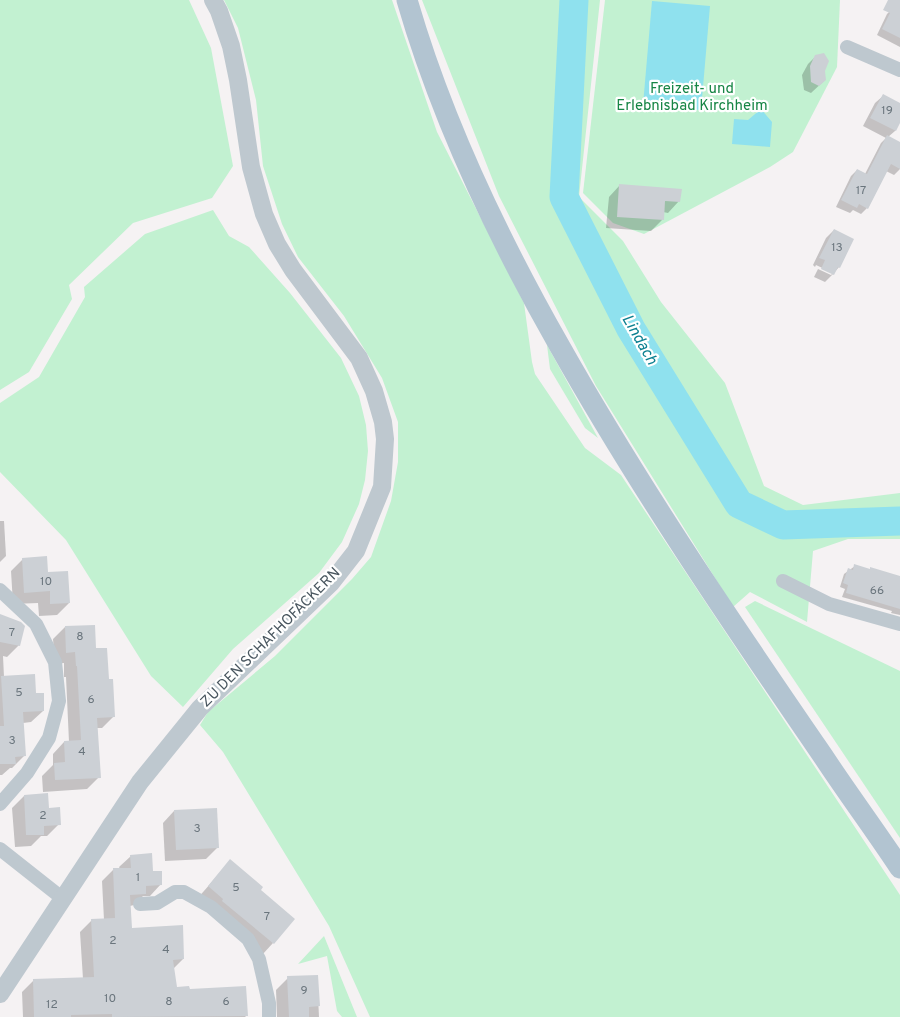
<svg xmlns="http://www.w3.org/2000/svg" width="900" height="1017" viewBox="0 0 900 1017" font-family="Overpass,sans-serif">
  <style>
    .green { fill: #c2f1d1 }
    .water { fill: #8fe1ee }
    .shadow { fill: #0003 }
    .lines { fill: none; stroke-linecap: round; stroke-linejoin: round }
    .river { stroke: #8fe1ee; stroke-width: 29 }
    .building { fill: #ccd0d5 }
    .minor { stroke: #bec8cf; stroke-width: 14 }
    .tertiary { stroke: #bec8cf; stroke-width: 18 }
    .primary { stroke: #b2c4d1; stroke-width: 21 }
    .labels { text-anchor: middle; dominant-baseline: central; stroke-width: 4.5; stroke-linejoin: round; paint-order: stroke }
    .number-label { font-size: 12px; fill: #6a757d }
    .park-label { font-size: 15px; fill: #178545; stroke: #fff }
    .street-label { font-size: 15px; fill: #4a5760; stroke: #fff }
    .water-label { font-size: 16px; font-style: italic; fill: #0c8091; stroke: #fff }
  </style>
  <rect width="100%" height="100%" fill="#f5f2f3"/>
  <g class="green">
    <path d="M 0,0 L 189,0 L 211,48 L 233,166 L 212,198 L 133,223 L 69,285 L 72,299 L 29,372 L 0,390 Z"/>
    <path d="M 224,0 L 392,0 L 437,132 L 524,303 L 532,362 L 535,374 L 585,448 L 621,475 L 900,895 L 900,1017 L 370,1017 L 329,926 L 223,752 L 200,725 L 208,712 L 275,656 L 352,579 L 371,557 L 391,501 L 398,462 L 398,422 L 382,378 L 344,316 L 298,257 L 282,224 L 263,166 L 256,100 L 238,28 Z"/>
    <path d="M 422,0 L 600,0 L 579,197 L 623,241 L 661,302 L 725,383 L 764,486 L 803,505 L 900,493 L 900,539 L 848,539 L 813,551 L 807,622 L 750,592 L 733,607 L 596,386 L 499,196 Z"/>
    <path d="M 605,0 L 840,0 L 837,67 L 793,152 L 770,167 L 644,234 L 613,223 L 583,193 Z"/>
    <path d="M 213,210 L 229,236 L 249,247 L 290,293 L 341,358 L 359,396 L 366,425 L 368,451 L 365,480 L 359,504 L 342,542 L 319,573 L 233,649 L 183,707 L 151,676 L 66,540 L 0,472 L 0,403 L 39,377 L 85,297 L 84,287 L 145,234 Z"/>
    <path d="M 547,345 L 598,438 L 585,428 L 550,369 Z"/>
    <path d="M 755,601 L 900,671 L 900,838 L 745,607 Z"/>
    <path d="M 324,936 L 357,1017 L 342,1017 L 337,1011 L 327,956 L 298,964 Z"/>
  </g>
  <g class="water">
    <path d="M 652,1 L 710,6 L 701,110 L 643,105 Z"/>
    <path d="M 761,109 L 772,122 L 770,147 L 732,144 L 734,119 L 748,120 Z"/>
  </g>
  <g class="shadow">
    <path d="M 893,8 L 900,12 L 900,47 L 877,35 L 887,14 Z"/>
    <path d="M 816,56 L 824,70 L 825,80 L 811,93 L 804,90 L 802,75 L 808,64 Z"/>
    <path d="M 883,96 L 900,104 L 900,121 L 895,131 L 888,137 L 900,143 L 900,169 L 894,175 L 886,171 L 867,208 L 861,214 L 853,210 L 850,213 L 836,207 L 851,176 L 857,170 L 865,174 L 881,143 L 886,138 L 863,126 L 875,103 Z"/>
    <path d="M 620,185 L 679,201 L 668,213 L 663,212 L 662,220 L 651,231 L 606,228 L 609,197 Z"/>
    <path d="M 834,230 L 839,267 L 833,274 L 825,282 L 814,277 L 818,269 L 831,275 L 833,273 L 816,265 L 815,267 L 813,265 L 826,238 Z"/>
    <path d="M 0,521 L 4,521 L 6,556 L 0,562 Z"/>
    <path d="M 23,559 L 47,573 L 69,603 L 57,615 L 39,616 L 38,603 L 13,604 L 11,571 Z"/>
    <path d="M 855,566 L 900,587 L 900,615 L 891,613 L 892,611 L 842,597 L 845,589 L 840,587 L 844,574 Z"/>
    <path d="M 0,616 L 19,645 L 7,657 L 3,656 L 4,677 L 35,695 L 43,711 L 31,722 L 23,723 L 24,756 L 12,768 L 10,768 L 2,775 L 0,775 Z"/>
    <path d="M 65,627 L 95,649 L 108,680 L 114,716 L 102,728 L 97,728 L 99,777 L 87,789 L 43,792 L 42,776 L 53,765 L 53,754 L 64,742 L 69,742 L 66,677 L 64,677 L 64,663 L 55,664 L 53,639 Z"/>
    <path d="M 24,796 L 48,809 L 59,824 L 47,836 L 41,836 L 31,846 L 15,847 L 12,808 Z"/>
    <path d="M 174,811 L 218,847 L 206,859 L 165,861 L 163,823 Z"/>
    <path d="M 131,856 L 152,872 L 161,884 L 150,896 L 143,896 L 134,905 L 130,906 L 131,929 L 183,959 L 173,969 L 176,988 L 188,990 L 246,1016 L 245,1017 L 23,1017 L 22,992 L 34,980 L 83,979 L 80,932 L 92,920 L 104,920 L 102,881 L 113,870 L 120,869 L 119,867 Z"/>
    <path d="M 230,861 L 259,890 L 273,943 L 262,955 L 197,899 Z"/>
    <path d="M 317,976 L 319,1017 L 277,1017 L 276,990 L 288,978 Z"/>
  </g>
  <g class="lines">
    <path class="river" d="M 574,0 L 564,197 L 631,329 L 739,504 L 783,525 L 900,521"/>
  </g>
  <g class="building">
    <path d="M 888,0 L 900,0 L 900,38 L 882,29 L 890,13 L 883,10 Z"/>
    <path d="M 824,53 L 829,61 L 825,71 L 826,80 L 819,86 L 811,82 L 810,66 L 815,55 Z"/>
    <path d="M 883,94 L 900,103 L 900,123 L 896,131 L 870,118 Z"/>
    <path d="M 887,135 L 900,142 L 900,169 L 891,164 L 868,209 L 859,204 L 857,208 L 841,200 L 857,169 L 867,174 Z"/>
    <path d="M 619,184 L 682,189 L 680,202 L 665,201 L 664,220 L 617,217 Z"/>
    <path d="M 834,229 L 854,239 L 840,268 L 838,267 L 834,275 L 821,269 L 825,260 L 819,258 Z"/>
    <path d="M 47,556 L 48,572 L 68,571 L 70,603 L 50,604 L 50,591 L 24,593 L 22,558 Z"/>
    <path d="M 854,564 L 870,569 L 870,567 L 900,576 L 900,609 L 846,593 L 848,585 L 843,583 L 848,568 L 853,570 Z"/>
    <path d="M 0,614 L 21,622 L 25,626 L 20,646 L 0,642 Z"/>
    <path d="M 95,625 L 96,648 L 107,648 L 109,679 L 113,679 L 115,717 L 97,718 L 101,778 L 55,780 L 54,763 L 65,762 L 64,741 L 81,740 L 77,666 L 76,666 L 75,652 L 66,653 L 65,626 Z"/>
    <path d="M 35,674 L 36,693 L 44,693 L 44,711 L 23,712 L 26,756 L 15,757 L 16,764 L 0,764 L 0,726 L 4,726 L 1,676 Z"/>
    <path d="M 48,793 L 49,808 L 60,807 L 61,825 L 44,826 L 44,835 L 26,835 L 24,795 Z"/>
    <path d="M 217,808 L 219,848 L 176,850 L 174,810 Z"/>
    <path d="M 152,853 L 153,871 L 162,871 L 162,885 L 146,886 L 146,894 L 130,895 L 132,928 L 183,925 L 184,959 L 173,960 L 177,987 L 189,986 L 190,989 L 246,986 L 248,1016 L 112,1017 L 112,1014 L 71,1015 L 71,1017 L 34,1017 L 33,979 L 94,977 L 91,919 L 115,918 L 113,868 L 131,868 L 130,855 Z"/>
    <path d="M 230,859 L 263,887 L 261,890 L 295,919 L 274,944 L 222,901 L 223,899 L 208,886 Z"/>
    <path d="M 318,975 L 320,1006 L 309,1007 L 309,1017 L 289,1017 L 287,976 Z"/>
  </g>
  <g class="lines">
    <g class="minor">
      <path d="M 847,47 L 900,70"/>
      <path d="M 783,581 L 829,604 L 900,624"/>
      <path d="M 0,590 L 36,624 L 55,662 L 59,701 L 49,738 L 27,773 L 0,804"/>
      <path d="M 0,849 L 62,898"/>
      <path d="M 140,904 L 157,903 L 175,892 L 184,892 L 211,907 L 248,939 L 259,959 L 269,1003 L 269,1017"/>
    </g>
    <path class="tertiary" d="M 0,994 L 140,782 L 200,708 L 331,583 L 356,551 L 382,487 L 385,439 L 383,422 L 374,391 L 359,358 L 293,270 L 277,244 L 264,214 L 251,167 L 238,80 L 231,46 L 219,11 L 213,0"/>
    <path class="primary" d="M 407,0 C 442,121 497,236 559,345 C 639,487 731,622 823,756 C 848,794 875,830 900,868"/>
  </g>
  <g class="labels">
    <g class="number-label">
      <text x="887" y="111">19</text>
      <text x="861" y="191">17</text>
      <text x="837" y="248">13</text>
      <text x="46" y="582">10</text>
      <text x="877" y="591">66</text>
      <text x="12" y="633">7</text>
      <text x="80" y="637">8</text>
      <text x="19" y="693">5</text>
      <text x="91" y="700">6</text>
      <text x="12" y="741">3</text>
      <text x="82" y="752">4</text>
      <text x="43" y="816">2</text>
      <text x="197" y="829">3</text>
      <text x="138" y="878">1</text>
      <text x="236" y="888">5</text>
      <text x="267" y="917">7</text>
      <text x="113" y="941">2</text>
      <text x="166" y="950">4</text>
      <text x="304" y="991">9</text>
      <text x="110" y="999">10</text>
      <text x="169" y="1002">8</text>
      <text x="226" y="1002">6</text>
      <text x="52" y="1005">12</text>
    </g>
    <g class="park-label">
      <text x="692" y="89">Freizeit- und<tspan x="692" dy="17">Erlebnisbad Kirchheim</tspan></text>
    </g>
    <g class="street-label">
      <text transform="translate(271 638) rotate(-45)">ZU DEN SCHAFHOFÄCKERN</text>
    </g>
    <g class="water-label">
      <text transform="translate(639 340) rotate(60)">Lindach</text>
    </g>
  </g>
</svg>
